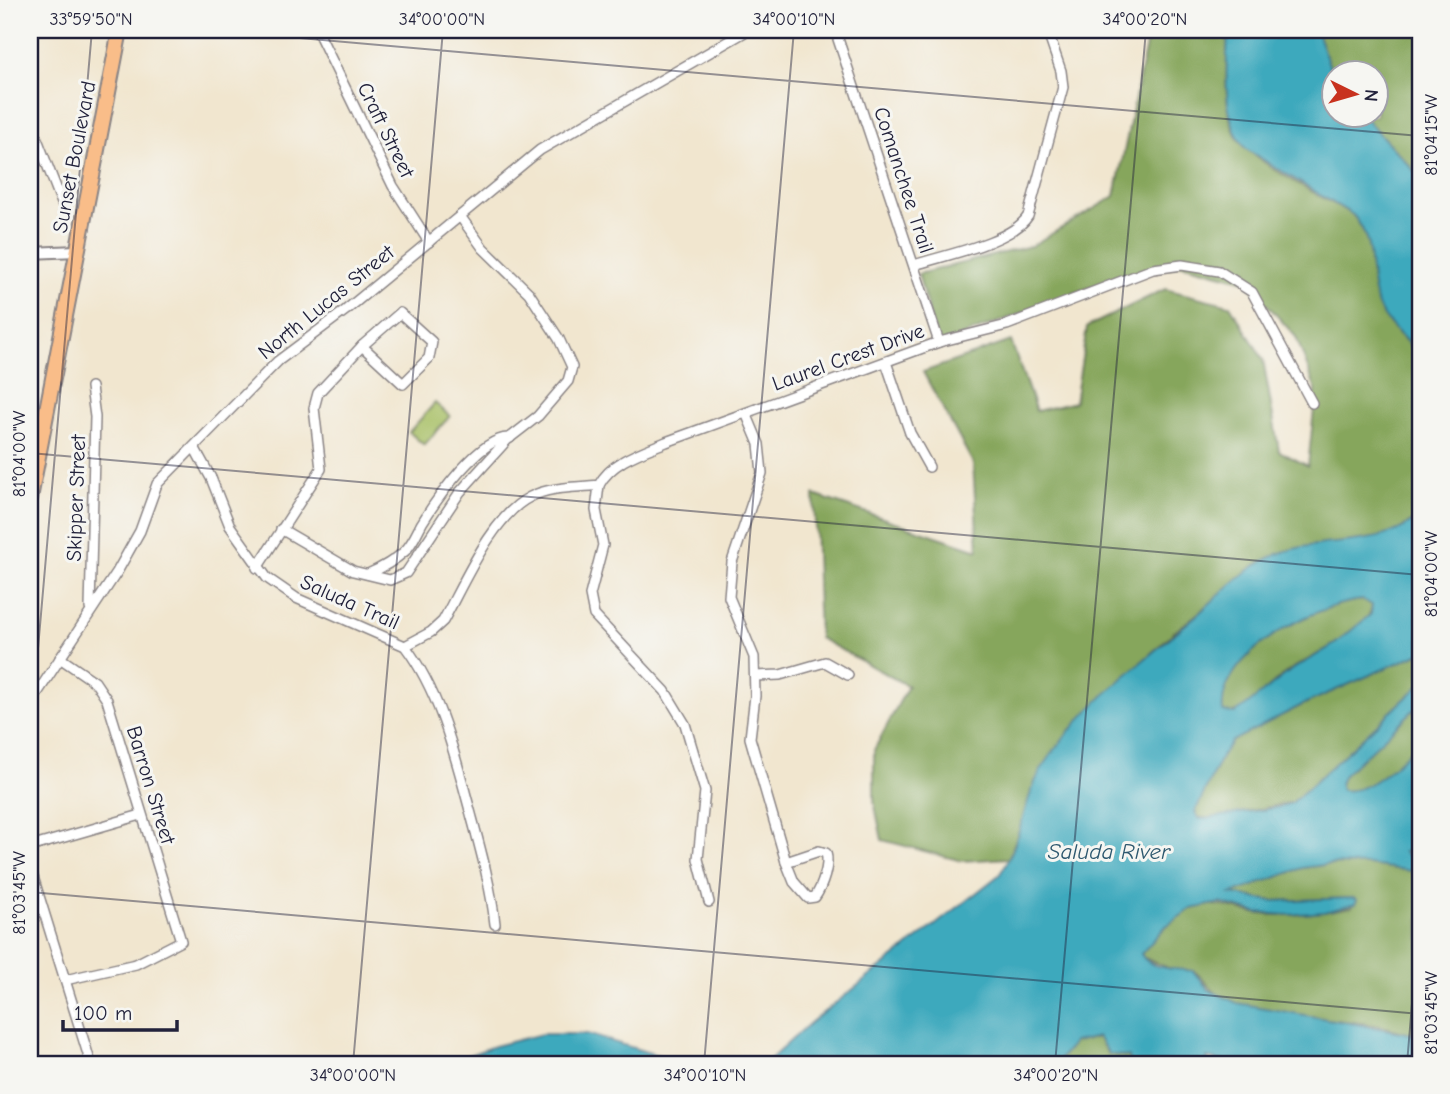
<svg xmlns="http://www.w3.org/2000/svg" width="1450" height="1094" viewBox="0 0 1450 1094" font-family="'Comic Neue',sans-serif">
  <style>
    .green { fill: #a8c066; stroke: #657150; stroke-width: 2 }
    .forest { fill: #86a65b; stroke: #54644b; stroke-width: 2 }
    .water { fill: #3ea9bd; stroke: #30667c; stroke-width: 2; fill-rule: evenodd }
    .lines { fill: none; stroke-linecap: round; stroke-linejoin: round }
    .minor-casing { stroke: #8a8485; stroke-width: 12 }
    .tertiary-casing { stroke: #8a8485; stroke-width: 14 }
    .primary-casing { stroke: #8a8485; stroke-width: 18 }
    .minor { stroke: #fff; stroke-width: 9 }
    .tertiary { stroke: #fff; stroke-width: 10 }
    .primary { stroke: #f9bd89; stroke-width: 14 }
    .ticks { fill: none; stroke: #22223b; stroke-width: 2; stroke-opacity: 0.45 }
    .labels { text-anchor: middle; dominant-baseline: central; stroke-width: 6; stroke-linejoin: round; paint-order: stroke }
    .street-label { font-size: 21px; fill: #22223b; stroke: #f6f6f2 }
    .water-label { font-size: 23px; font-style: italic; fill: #2d586f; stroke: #f6f6f2 }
    .neatline { fill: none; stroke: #22223b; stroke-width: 2.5 }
    .ticks-label { font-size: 18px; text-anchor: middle; fill: #22223b }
  </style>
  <rect width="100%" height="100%" fill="#f6f6f2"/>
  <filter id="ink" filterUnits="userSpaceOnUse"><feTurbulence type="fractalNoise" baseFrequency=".0143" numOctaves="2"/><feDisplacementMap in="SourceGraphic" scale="14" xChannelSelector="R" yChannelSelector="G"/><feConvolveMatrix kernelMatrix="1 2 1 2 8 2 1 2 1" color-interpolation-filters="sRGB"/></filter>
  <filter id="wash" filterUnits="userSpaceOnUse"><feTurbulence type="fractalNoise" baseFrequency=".00686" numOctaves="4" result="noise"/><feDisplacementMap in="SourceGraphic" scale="28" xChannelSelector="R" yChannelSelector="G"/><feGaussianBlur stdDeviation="1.57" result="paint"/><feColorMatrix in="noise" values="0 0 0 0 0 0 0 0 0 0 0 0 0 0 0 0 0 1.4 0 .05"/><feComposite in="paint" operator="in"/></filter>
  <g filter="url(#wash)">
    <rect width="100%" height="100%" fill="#f1e6cf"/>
    <path class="green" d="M 435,403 L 450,416 L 424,445 L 409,432 Z"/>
    <g class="forest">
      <path d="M 1149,30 L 1228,30 C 1228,63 1221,106 1237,137 C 1249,160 1327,199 1353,215 C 1379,246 1365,274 1380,308 C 1388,327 1410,341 1420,359 L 1420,516 L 1390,536 L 1306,547 L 1269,558 L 1174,632 L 1087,713 L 1043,767 L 1009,858 L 962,861 L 882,840 L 874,801 L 874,750 L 908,686 L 819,638 L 814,495 L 978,550 L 973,463 L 923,372 L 1011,341 L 1036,411 L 1075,402 L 1087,327 L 1165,289 L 1230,305 L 1263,359 L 1279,451 L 1308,466 L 1316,390 L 1296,337 L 1246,281 L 1181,264 L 1088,288 L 938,345 L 918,274 L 1031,246 L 1115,196 Z"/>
      <path d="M 1316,30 L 1420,30 L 1420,177 L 1363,116 L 1376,116 L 1376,74 L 1334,74 L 1334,78 Z"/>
      <path d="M 1363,600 L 1372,605 C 1373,628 1309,658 1290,670 C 1272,682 1257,701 1239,711 C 1233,714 1229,713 1223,712 C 1216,654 1315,604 1363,600 Z"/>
      <path d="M 1420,653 L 1420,685 L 1293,802 L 1211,819 L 1197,817 L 1195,812 L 1222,755 L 1232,741 L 1304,704 Z"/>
      <path d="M 1420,704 L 1420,742 C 1402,759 1369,796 1341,790 L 1339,784 L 1344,775 Z"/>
      <path d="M 1330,864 L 1369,865 L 1420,872 L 1420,1038 C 1359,1012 1286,1026 1225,999 C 1210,992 1206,980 1194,971 L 1173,970 L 1142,957 L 1142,951 C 1157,936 1172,917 1191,909 C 1217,899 1236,911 1260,914 C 1291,917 1322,913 1352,907 L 1353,898 L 1272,901 L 1231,894 L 1302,868 Z"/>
      <path d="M 1098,1037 L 1108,1054 L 1130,1057 L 1131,1064 L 1056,1064 L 1074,1042 Z"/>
    </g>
    <g class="water">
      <path d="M 1228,30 L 1316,30 L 1334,78 L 1334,116 L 1363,116 L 1420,177 L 1420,359 C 1409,339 1385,325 1377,303 C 1365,270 1378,245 1353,215 L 1246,149 C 1220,117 1227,68 1228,30 Z"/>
      <path d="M 1420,516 L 1420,653 L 1304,704 L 1232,741 L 1222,755 L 1195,812 L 1198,818 L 1203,819 L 1280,807 L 1293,802 L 1420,685 L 1420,704 L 1344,775 L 1339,784 L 1342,790 C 1369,795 1402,759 1420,741 L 1420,846 L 1404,852 L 1420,864 L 1420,872 L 1369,865 L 1330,864 L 1302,868 L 1231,894 L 1272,901 L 1353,898 L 1357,900 L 1355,904 L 1324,912 L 1288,915 L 1258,913 L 1220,903 L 1191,909 L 1166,926 L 1141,954 C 1150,971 1177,968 1193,971 L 1209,990 L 1237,1003 L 1412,1034 L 1420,1038 L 1420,1064 L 1234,1064 L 1207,1058 L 1208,1064 L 1131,1064 L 1129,1057 L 1109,1054 L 1098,1037 L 1074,1042 L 1056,1064 L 765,1064 L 810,1023 L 999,875 C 1022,844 1022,800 1043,767 C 1082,705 1144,661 1198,614 C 1220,595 1242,571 1269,558 C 1318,533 1376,554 1420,516 ZM 1363,600 L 1372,605 L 1371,614 L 1335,644 L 1290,671 L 1243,708 L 1235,713 L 1223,712 C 1216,655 1315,604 1363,600 Z"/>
      <path d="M 542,1034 L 587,1034 L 687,1064 L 445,1064 L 494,1046 Z"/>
    </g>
  </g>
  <g filter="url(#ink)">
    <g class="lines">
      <defs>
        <g id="minor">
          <path d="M 317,30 L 393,186 L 429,242"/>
          <path d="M 835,30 L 939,342"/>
          <path d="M 30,121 L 62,203"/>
          <path d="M 914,265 C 945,255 1012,242 1028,216 L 1063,87 L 1061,71 L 1047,30"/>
          <path d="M 400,313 L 432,342 L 429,358 L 403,384 L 362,346 Z"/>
          <path d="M 886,362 L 910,433 L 929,467"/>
          <path d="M 746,413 L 759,444 L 762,473 L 732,562 L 729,597 L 754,657 L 755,696 L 750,738 L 786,862"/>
          <path d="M 194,447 L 211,478 L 230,526 L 267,578 L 296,598 L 405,646 C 441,694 455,756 471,814 C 481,851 491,887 495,924"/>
          <path d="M 599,485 L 596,510 L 603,545 L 590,595 L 594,615 L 665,691 L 685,724 L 705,791 L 698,859 L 709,902"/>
          <path d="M 281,529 L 353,571 L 390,580 L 406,573 L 460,492 L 507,440 L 538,416 L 568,381 L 572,367 L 559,339 L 529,293 L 483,248 L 460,216"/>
          <path d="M 257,568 L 321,469 L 314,408 L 318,393 L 362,346"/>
          <path d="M 368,574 C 382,568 394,561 405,551 C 413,543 417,532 422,523 C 436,500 481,435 510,438"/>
          <path d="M 90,608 L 95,417 L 91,387"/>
          <path d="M 405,646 L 431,632 L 443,621 C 463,585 492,516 530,497 C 551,486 577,488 599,485 C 612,461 642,452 666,442 L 939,342 L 1007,325 L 1153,269 L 1182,265 L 1219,271 L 1252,292 L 1312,403"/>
          <path d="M 60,658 L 95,682 L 107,700 L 181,941 L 136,964 L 65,980"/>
          <path d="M 756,676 L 780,675 L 825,662 L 848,675"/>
          <path d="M 30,704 L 117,572 L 140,531 L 157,484 L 278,361 L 346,310 L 540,150 L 748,30"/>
          <path d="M 30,847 L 141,815"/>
          <path d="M 819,851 L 826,853 C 830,865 822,887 815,897 L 808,898 L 794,882 L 786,862 Z"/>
          <path d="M 30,867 L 91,1064"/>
        </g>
        <path id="tertiary" d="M 30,253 L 77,251"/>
        <path id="primary" d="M 30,498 L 120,30"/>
      </defs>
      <use href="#minor" class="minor-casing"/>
      <use href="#tertiary" class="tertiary-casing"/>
      <use href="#primary" class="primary-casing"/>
      <use href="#minor" class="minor"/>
      <use href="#tertiary" class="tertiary"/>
      <use href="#primary" class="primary"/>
    </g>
  </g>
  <path class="ticks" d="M 207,30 L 1420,136M 30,453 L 1420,575M 30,740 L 92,30M 30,892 L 1420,1014M 353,1064 L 443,30M 704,1064 L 794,30M 1055,1064 L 1146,30M 1407,1064 L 1420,907"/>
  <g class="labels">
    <g class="street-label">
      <text transform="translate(386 130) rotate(64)">Craft Street</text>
      <text transform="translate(74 157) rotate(-79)">Sunset Boulevard</text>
      <text transform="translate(904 180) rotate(72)">Comanchee Trail</text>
      <text transform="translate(326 302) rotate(-39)">North Lucas Street</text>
      <text transform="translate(848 357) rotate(-20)">Laurel Crest Drive</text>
      <text transform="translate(76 498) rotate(-88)">Skipper Street</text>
      <text transform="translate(350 602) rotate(24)">Saluda Trail</text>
      <text transform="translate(151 785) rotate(73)">Barron Street</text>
    </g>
    <g class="water-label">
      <text x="1109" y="851">Saluda River</text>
    </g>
  </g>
  <rect width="1450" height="1094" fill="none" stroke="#f6f6f2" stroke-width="77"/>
  <g transform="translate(1355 94) rotate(95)"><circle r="33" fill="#f6f6f2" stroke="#a1a1a9" stroke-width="2"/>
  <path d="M0-5L12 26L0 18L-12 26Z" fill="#c8321e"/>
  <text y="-10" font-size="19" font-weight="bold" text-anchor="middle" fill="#22223b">N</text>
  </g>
  <path d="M63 1020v10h114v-10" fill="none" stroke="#22223b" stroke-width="3.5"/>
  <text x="74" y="1020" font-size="21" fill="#22223b" stroke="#f6f6f2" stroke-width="5" paint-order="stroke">100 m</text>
  <rect x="38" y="38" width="1374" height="1018" class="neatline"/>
  <g class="ticks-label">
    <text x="91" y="25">33°59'50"N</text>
    <text x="442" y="25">34°00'00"N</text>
    <text x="794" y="25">34°00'10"N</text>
    <text x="1145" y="25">34°00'20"N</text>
    <text transform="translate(1431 135) rotate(-90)" y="6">81°04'15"W</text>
    <text transform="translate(19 454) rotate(-90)" y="6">81°04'00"W</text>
    <text transform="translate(1431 574) rotate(-90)" y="6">81°04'00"W</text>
    <text transform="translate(19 893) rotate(-90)" y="6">81°03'45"W</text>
    <text transform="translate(1431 1013) rotate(-90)" y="6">81°03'45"W</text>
    <text x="353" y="1081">34°00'00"N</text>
    <text x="705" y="1081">34°00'10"N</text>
    <text x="1056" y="1081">34°00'20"N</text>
  </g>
</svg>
